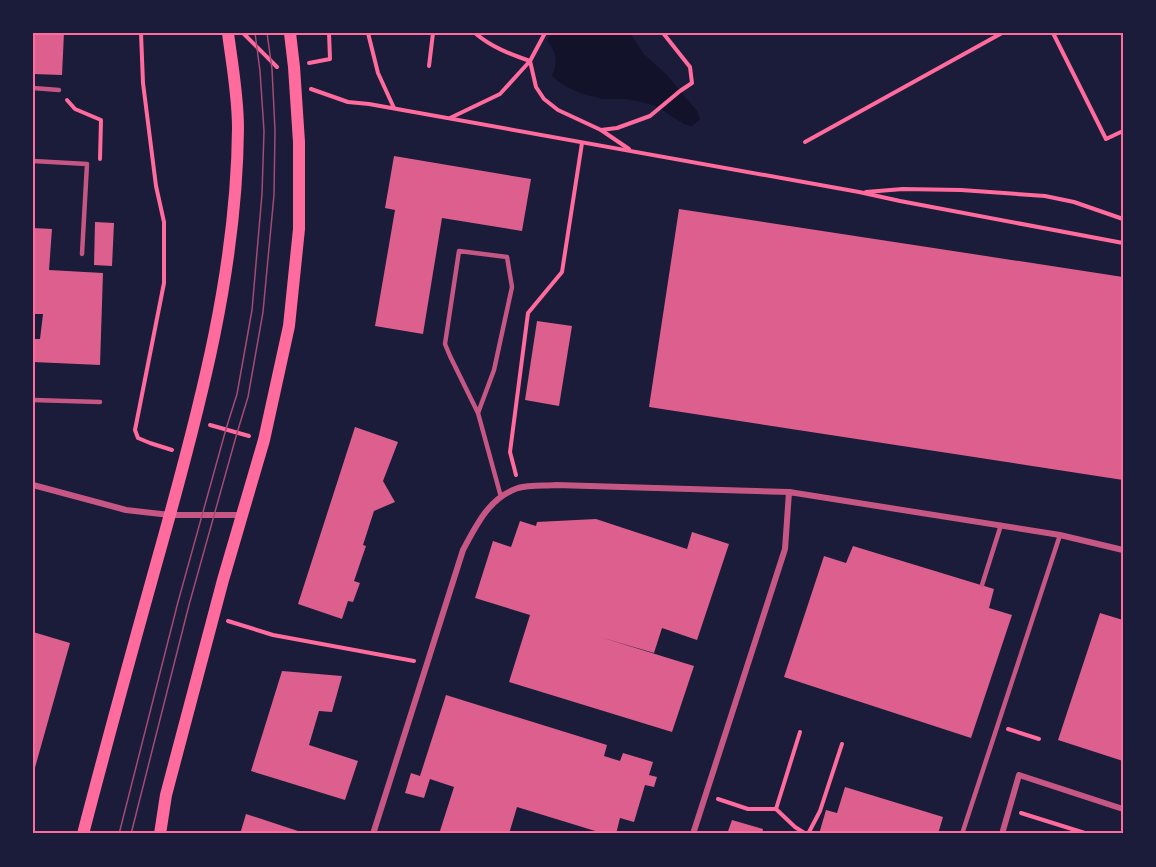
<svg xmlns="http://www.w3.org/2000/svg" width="1156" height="867" viewBox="0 0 1156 867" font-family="Montserrat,sans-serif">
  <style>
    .water { fill: #12122b }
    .building { fill: #dd5f8e }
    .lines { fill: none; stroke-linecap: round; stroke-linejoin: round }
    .path { stroke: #ff6b9d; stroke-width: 4 }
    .service { stroke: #c65784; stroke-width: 4.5 }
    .minor { stroke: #c65784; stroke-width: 6 }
    .secondary { stroke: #ff6b9d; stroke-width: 12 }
    .tram { stroke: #a44b75; stroke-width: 1.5 }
    .neatline { fill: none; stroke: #ff6b9d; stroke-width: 2 }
  </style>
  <rect width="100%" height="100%" fill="#1b1b3a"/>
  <path class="water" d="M 552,33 L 630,33 L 644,54 L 667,75 L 697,111 L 700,119 L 692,126 L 684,124 L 656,106 L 642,102 L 625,99 L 603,99 L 580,93 L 563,85 L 552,76 C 558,62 557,52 547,41 Z"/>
  <g class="building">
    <path d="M 33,33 L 64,33 L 62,75 L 33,74 Z"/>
    <path d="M 394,156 L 531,179 L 522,231 L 442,218 L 423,334 L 375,326 L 395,210 L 385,208 Z"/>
    <path d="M 679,209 L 1123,277 L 1123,480 L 649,407 Z"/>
    <path d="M 95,222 L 114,223 L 112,266 L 94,265 Z"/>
    <path d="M 33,228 L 52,229 L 49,270 L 103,273 L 100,365 L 33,362 L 33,339 L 40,339 L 43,314 L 33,314 Z"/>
    <path d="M 537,321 L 572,326 L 559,406 L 525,400 Z"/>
    <path d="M 355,427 L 398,442 L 383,481 L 395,502 L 374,511 L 363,545 L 366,546 L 354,581 L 360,583 L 353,602 L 348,601 L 342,619 L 298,604 Z"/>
    <path d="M 596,519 L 687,549 L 692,532 L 729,544 L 697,640 L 662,628 L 654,653 L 600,637 L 694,666 L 672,732 L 509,682 L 530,615 L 475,598 L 493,541 L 511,547 L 520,521 L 536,526 L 537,522 Z"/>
    <path d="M 853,546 L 994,589 L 989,608 L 1012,615 L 971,738 L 784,677 L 824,556 L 846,563 Z"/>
    <path d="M 1100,613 L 1123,620 L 1123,761 L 1058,740 Z"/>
    <path d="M 33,632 L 70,643 L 34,771 L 33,771 Z"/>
    <path d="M 282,671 L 342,676 L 332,712 L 319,711 L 309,745 L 358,761 L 345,800 L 251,771 Z"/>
    <path d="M 446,695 L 607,745 L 604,756 L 620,761 L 623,753 L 653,762 L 649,775 L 657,777 L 654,787 L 645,785 L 634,822 L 620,818 L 616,834 L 605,834 L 517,807 L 509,834 L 439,834 L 454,787 L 430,779 L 424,798 L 405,793 L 411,773 L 420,776 Z"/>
    <path d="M 845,787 L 943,817 L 938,834 L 819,834 L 826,810 L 837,813 Z"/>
    <path d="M 246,814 L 307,834 L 240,834 Z"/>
    <path d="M 732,820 L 763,829 L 762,834 L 727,834 Z"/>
  </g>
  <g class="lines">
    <g class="path">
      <path d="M 141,33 L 143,83 L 156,186 L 164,222 L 164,283 L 135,430 L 138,438 L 150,443 L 172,450"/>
      <path d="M 368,33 L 378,73 L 394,108"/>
      <path d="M 475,33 C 491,47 510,54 530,61 L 536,87 L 544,99 L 558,110 L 601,130 L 617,128 L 650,116 L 680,91 L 692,83 L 690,67 L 663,33"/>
      <path d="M 1053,33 L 1106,139 L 1123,131"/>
      <path d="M 244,34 L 277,67"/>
      <path d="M 309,63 L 330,59 L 329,33"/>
      <path d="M 429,66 L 433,33"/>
      <path d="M 311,89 L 348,102 L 369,104 L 859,192 L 900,201 L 1123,243"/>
      <path d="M 67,100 L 75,109 L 101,120 L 100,159"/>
      <path d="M 450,118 L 500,94 L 530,61 L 545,33"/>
      <path d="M 601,130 L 629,149"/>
      <path d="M 805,142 L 1002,33"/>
      <path d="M 866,192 L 903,189 L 961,190 L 1045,196 L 1074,202 L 1123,219"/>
      <path d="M 210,425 L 249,436"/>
      <path d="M 516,475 L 510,452 L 528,313 L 562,272 L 582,143"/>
      <path d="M 228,621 L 273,635 L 414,661"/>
      <path d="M 1008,729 L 1039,739"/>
      <path d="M 800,732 L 776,809 L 795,827 L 806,834"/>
      <path d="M 718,799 L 748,809 L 776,809"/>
      <path d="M 1021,813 L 1088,834"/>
      <path d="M 808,834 L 820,811 L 842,744"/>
    </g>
    <g class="service">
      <path d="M 33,88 L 59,90"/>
      <path d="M 33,161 L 87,164 L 82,254"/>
      <path d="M 33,400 L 100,402"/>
      <path d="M 478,413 L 494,370 L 512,287 L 507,257 L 459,251 L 445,344 L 450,356 L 478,413 L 501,497"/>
      <path d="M 982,585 L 1001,525"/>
      <path d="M 962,834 L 1060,535"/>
    </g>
    <g class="minor">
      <path d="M 33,485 L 126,510 L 170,515 L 242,515"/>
      <path d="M 373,834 L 463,550 C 477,524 489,498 518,488 C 530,485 544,486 556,485 L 789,492"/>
      <path d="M 693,834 L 785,549 L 789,492 L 1060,535 L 1123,550"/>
      <path d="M 1002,834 L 1019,775 L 1123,809"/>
    </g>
    <g class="secondary">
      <path d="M 83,834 C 109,734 136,636 164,536 C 201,403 237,267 238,128 C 238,96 232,64 228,33"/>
      <path d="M 160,834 L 166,795 L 223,580 L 264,440 L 289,326 L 299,229 L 299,142 L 294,67 L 290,33"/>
    </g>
    <g class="tram">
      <path d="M 119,834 L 178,602 L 226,429 L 237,394 L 252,310 L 262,194 L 264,131 L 260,71 L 255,33"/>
      <path d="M 131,834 L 189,605 L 237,433 L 248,397 L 263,312 L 274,195 L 275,130 L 272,69 L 267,33"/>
    </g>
  </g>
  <rect width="1156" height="867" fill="none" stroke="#1b1b3a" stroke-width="69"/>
  <rect x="34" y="34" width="1088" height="798" class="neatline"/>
</svg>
